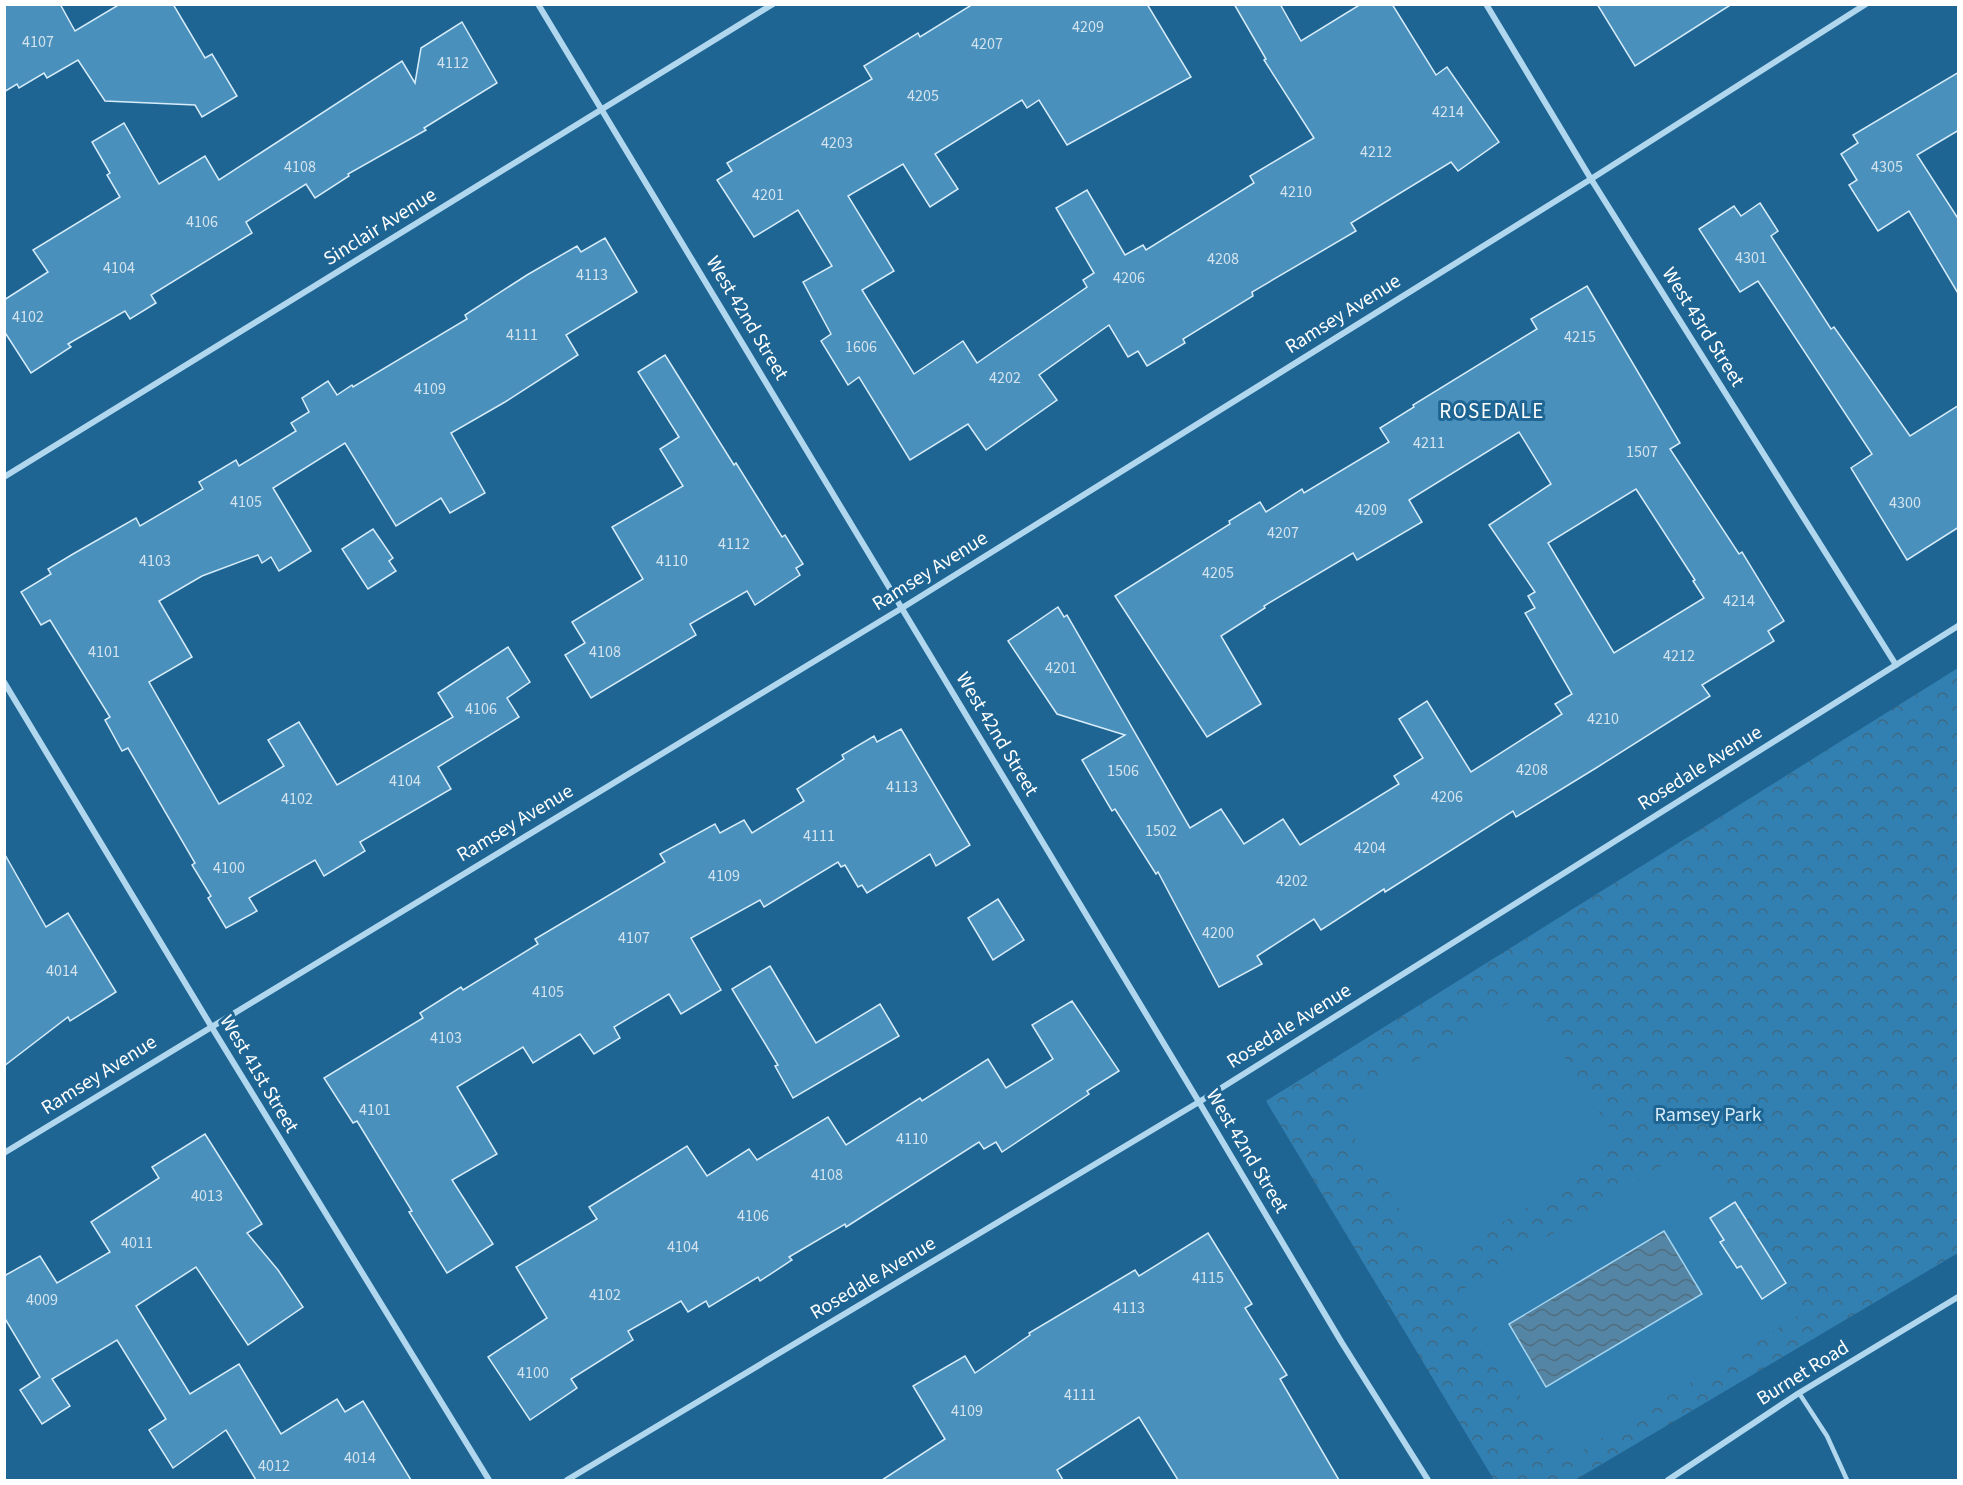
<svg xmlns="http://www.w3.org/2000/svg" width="1963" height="1485" viewBox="0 0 1963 1485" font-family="'Source Sans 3',sans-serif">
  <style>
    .park { fill: url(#park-crowns) }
    .pitch { fill: #3280b1 }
    .water { fill: url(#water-waves); stroke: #a3d4f0; stroke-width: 1.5 }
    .building { fill: #4a90bc; stroke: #d6ecfa; stroke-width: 1.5; fill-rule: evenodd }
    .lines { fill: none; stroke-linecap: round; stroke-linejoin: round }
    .lane { stroke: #b0d7ee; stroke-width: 4.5 }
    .street { stroke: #b0d7ee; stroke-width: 6 }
    .labels { text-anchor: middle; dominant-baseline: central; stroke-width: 6; stroke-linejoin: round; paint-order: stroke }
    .number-label { font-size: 16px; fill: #d2e3ee }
    .street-label { font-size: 20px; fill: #fff; stroke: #1e6593 }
    .park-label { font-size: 20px; fill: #d6ecfa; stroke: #1e6593 }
    .neighbourhood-label { font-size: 21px; letter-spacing: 1.5px; fill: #fff; stroke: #1e6593 }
  </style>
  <defs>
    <pattern id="park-crowns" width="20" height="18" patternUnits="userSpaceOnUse" patternTransform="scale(1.5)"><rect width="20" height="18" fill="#3280b1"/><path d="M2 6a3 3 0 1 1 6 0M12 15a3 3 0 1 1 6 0" fill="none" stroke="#3e6984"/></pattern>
    <pattern id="water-waves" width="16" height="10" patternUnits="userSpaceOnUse" patternTransform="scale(1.5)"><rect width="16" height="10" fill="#5485a4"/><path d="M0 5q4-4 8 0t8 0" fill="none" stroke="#516e81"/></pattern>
  </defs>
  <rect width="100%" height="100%" fill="#1e6593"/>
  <path class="park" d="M 1958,668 L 1958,1253 L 1575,1480 L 1494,1480 L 1266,1101 Z"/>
  <g class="pitch">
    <path d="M 1509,1003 L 1532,1006 L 1614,1135 L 1605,1158 L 1451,1255 L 1427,1252 L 1346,1124 L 1352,1101 Z"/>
    <path d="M 1692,1147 L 1802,1313 L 1562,1463 L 1456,1294 Z"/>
  </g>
  <path class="water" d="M 1664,1231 L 1702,1294 L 1546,1387 L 1509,1324 Z"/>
  <g class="building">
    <path d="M 4,4 L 60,4 L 75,31 L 120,4 L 173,4 L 205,58 L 212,54 L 237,96 L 202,117 L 195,105 L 105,101 L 78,60 L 47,78 L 44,73 L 19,88 L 17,84 L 4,92 Z"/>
    <path d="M 973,4 L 1147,4 L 1191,77 L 1067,145 L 1039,100 L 1027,108 L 1022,100 L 935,154 L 958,189 L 930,207 L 903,164 L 848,196 L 894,271 L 862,290 L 914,374 L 963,341 L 977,363 L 1087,287 L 1083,280 L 1094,273 L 1056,208 L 1087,190 L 1125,255 L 1143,245 L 1146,250 L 1254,183 L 1250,176 L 1314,138 L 1264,60 L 1266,59 L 1234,4 L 1280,4 L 1301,41 L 1361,4 L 1392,4 L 1436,75 L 1447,67 L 1499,142 L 1458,171 L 1451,162 L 1351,223 L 1356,231 L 1252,292 L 1253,296 L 1183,339 L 1185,343 L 1147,366 L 1138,351 L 1128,357 L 1109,325 L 1039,375 L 1057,400 L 986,450 L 968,424 L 910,460 L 859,377 L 848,385 L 821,341 L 831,334 L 803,282 L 832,266 L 798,210 L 754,237 L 717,180 L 732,171 L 727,163 L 872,79 L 864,66 L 918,33 L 920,37 Z"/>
    <path d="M 1597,4 L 1732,4 L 1635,66 Z"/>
    <path d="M 462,22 L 497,83 L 424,128 L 426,130 L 348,174 L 349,176 L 315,198 L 306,184 L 246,222 L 252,233 L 151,295 L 156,303 L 130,319 L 125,311 L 68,344 L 71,347 L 31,373 L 4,331 L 4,300 L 48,272 L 33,250 L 120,197 L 107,175 L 110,173 L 92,142 L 124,123 L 159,184 L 205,156 L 219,180 L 402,61 L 415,83 L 421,48 Z"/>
    <path d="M 1959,72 L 1959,130 L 1917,155 L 1959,220 L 1959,295 L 1909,211 L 1878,231 L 1849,185 L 1857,180 L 1841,154 L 1858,143 L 1853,135 Z"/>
    <path d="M 1760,203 L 1778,231 L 1771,236 L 1831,329 L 1834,327 L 1910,436 L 1959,405 L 1959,527 L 1907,560 L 1851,468 L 1872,454 L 1758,281 L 1740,292 L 1699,229 L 1734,206 L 1741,216 Z"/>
    <path d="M 605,238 L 637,292 L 566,335 L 578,355 L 505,402 L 451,433 L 485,493 L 450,513 L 441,498 L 396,526 L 345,443 L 273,488 L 311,551 L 279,571 L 271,557 L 262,563 L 258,555 L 202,576 L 159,601 L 192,657 L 149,682 L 219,804 L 284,766 L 268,740 L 299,722 L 337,785 L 453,717 L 438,693 L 508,647 L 530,682 L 507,698 L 519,717 L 438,767 L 451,789 L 360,842 L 365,851 L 324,876 L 315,860 L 249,898 L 257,911 L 226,928 L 208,898 L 211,896 L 192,865 L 195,863 L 128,748 L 122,751 L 105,720 L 110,717 L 50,620 L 41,625 L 21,592 L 51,574 L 48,569 L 73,554 L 136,518 L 140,526 L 203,489 L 199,482 L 236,460 L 239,466 L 296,431 L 291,423 L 309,412 L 302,398 L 328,381 L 337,395 L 352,385 L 353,387 L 467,319 L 465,315 L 527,275 L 577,246 L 581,252 Z"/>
    <path d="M 1587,286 L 1680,443 L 1670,449 L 1739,554 L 1742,552 L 1784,621 L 1768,631 L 1774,641 L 1702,685 L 1710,696 L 1596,768 L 1516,817 L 1513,811 L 1385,892 L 1384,889 L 1321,930 L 1314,919 L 1257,956 L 1262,964 L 1219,987 L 1158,872 L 1156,874 L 1115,809 L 1112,811 L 1082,760 L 1125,735 L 1057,714 L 1008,641 L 1058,607 L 1064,617 L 1067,615 L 1190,828 L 1221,809 L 1244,844 L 1283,819 L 1300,845 L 1399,784 L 1394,776 L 1423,758 L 1399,719 L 1427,701 L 1471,772 L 1562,714 L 1555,704 L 1572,694 L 1525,613 L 1535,608 L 1528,596 L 1535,592 L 1489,525 L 1551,484 L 1519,432 L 1409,500 L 1422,522 L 1357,560 L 1353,553 L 1264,606 L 1265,608 L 1221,636 L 1261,704 L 1207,737 L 1115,596 L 1230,524 L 1229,521 L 1260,502 L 1266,512 L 1302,489 L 1304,493 L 1389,442 L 1380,428 L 1414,407 L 1413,405 L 1537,329 L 1531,319 ZM 1636,489 L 1695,580 L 1693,581 L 1704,598 L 1614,653 L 1548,543 Z"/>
    <path d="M 665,355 L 734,465 L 736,463 L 782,537 L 785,535 L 803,564 L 796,568 L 800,575 L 755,605 L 747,591 L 690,624 L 696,635 L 591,698 L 565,655 L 585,643 L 572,622 L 643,579 L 612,527 L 683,486 L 660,449 L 679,437 L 638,372 Z"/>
    <path d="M 373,529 L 393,558 L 389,561 L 396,571 L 368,589 L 342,549 Z"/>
    <path d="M 901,729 L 970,845 L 936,866 L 930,854 L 867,893 L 862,885 L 858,887 L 845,865 L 841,867 L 838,862 L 764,907 L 760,900 L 691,938 L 721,990 L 681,1014 L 669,994 L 614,1027 L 620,1038 L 594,1054 L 580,1034 L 533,1063 L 523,1047 L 457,1087 L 497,1154 L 452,1180 L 493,1244 L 447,1273 L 409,1212 L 412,1211 L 357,1121 L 353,1123 L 324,1078 L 423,1018 L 420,1013 L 461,987 L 463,990 L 538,944 L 535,939 L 665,862 L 660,854 L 715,824 L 720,833 L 744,820 L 752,833 L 804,801 L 797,789 L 844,759 L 842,755 L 874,736 L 877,742 Z"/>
    <path d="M 4,853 L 46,927 L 68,913 L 116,992 L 70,1021 L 68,1017 L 4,1066 Z"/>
    <path d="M 998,899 L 1024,940 L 993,960 L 968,918 Z"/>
    <path d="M 770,966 L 816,1043 L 880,1004 L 899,1036 L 793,1098 L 775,1066 L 778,1065 L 732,989 Z"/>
    <path d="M 1072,1001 L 1119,1071 L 1087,1091 L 1089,1094 L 1002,1152 L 996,1142 L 984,1149 L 979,1142 L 846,1227 L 845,1224 L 789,1257 L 792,1260 L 760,1281 L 758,1277 L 709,1307 L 706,1301 L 688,1312 L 681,1301 L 628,1331 L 633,1340 L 571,1379 L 577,1388 L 530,1420 L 488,1357 L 547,1318 L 516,1267 L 597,1219 L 589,1207 L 687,1146 L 707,1176 L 749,1149 L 757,1160 L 828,1117 L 846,1145 L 920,1098 L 922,1101 L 988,1059 L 1006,1088 L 1053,1059 L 1032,1025 Z"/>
    <path d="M 205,1134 L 262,1224 L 247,1233 L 278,1270 L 303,1307 L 248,1345 L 196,1267 L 136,1306 L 190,1394 L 239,1364 L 281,1434 L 337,1399 L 345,1412 L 363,1401 L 411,1480 L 256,1480 L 226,1430 L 173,1468 L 149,1430 L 166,1419 L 117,1340 L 52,1379 L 70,1406 L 42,1424 L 20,1390 L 40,1377 L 4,1317 L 4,1276 L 40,1256 L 57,1283 L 110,1252 L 91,1222 L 159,1178 L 152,1167 Z"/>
    <path d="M 1735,1202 L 1786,1283 L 1762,1299 L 1741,1266 L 1737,1268 L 1720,1242 L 1724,1240 L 1710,1218 Z"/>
    <path d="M 1208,1233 L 1252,1304 L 1245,1308 L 1287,1375 L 1280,1379 L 1339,1480 L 1178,1480 L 1139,1417 L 1057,1470 L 1063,1480 L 882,1480 L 945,1439 L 913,1386 L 965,1356 L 975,1373 L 1030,1335 L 1029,1333 L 1135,1270 L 1139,1276 Z"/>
  </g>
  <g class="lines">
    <path class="lane" d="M 1799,1393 L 1827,1436 L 1847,1480"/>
    <g class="street">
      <path d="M 538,4 L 1199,1102 L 1342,1343 L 1428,1480"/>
      <path d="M 1486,4 L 1591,179 L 1896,665"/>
      <path d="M 4,477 L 773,4"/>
      <path d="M 4,682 L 211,1026 L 489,1480"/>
      <path d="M 4,1153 L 902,608 L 1591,179 L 1866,4"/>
      <path d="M 567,1480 L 1199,1102 L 1958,626"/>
      <path d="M 1668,1480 L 1799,1393 L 1958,1297"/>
    </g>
  </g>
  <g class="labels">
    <g class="number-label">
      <text x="1088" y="27">4209</text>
      <text x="38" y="42">4107</text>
      <text x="987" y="44">4207</text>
      <text x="453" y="63">4112</text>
      <text x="923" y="96">4205</text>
      <text x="1448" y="112">4214</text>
      <text x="837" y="143">4203</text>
      <text x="1376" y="152">4212</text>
      <text x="300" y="167">4108</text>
      <text x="1887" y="167">4305</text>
      <text x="1296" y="192">4210</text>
      <text x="768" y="195">4201</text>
      <text x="202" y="222">4106</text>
      <text x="1751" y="258">4301</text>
      <text x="1223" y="259">4208</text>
      <text x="119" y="268">4104</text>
      <text x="592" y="275">4113</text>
      <text x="1129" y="278">4206</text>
      <text x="28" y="317">4102</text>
      <text x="522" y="335">4111</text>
      <text x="1580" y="337">4215</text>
      <text x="861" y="347">1606</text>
      <text x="1005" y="378">4202</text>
      <text x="430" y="389">4109</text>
      <text x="1429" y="443">4211</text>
      <text x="1642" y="452">1507</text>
      <text x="246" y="502">4105</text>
      <text x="1905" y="503">4300</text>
      <text x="1371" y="510">4209</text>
      <text x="1283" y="533">4207</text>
      <text x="734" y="544">4112</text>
      <text x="155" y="561">4103</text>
      <text x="672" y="561">4110</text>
      <text x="1218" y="573">4205</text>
      <text x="1739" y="601">4214</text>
      <text x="104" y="652">4101</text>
      <text x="605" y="652">4108</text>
      <text x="1679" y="656">4212</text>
      <text x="1061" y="668">4201</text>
      <text x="481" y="709">4106</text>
      <text x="1603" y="719">4210</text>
      <text x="1532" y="770">4208</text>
      <text x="1123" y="771">1506</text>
      <text x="405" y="781">4104</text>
      <text x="902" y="787">4113</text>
      <text x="1447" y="797">4206</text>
      <text x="297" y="799">4102</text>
      <text x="1161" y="831">1502</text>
      <text x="819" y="836">4111</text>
      <text x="1370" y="848">4204</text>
      <text x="229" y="868">4100</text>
      <text x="724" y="876">4109</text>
      <text x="1292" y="881">4202</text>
      <text x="1218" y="933">4200</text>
      <text x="634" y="938">4107</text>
      <text x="62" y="971">4014</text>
      <text x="548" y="992">4105</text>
      <text x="446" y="1038">4103</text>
      <text x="375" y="1110">4101</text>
      <text x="912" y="1139">4110</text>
      <text x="827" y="1175">4108</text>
      <text x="207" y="1196">4013</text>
      <text x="753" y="1216">4106</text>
      <text x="137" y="1243">4011</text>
      <text x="683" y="1247">4104</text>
      <text x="1208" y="1278">4115</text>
      <text x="605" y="1295">4102</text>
      <text x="42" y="1300">4009</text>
      <text x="1129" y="1308">4113</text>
      <text x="533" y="1373">4100</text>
      <text x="1080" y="1395">4111</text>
      <text x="967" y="1411">4109</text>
      <text x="360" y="1458">4014</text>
      <text x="274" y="1466">4012</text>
    </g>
    <g class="street-label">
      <text transform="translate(380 227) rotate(-32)">Sinclair Avenue</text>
      <text transform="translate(1343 314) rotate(-32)">Ramsey Avenue</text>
      <text transform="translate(747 318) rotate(59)">West 42nd Street</text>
      <text transform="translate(1703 327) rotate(58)">West 43rd Street</text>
      <text transform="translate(930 571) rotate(-32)">Ramsey Avenue</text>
      <text transform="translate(997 734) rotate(59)">West 42nd Street</text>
      <text transform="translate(1700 768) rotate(-32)">Rosedale Avenue</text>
      <text transform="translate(515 823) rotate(-31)">Ramsey Avenue</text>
      <text transform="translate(1289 1026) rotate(-32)">Rosedale Avenue</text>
      <text transform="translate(259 1074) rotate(59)">West 41st Street</text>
      <text transform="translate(99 1075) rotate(-32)">Ramsey Avenue</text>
      <text transform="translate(1247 1151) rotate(59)">West 42nd Street</text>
      <text transform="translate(873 1278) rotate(-31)">Rosedale Avenue</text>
      <text transform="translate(1803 1373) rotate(-32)">Burnet Road</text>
    </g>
    <g class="park-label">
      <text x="1708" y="1115">Ramsey Park</text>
    </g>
    <g class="neighbourhood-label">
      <text x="1492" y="411">ROSEDALE</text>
    </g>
  </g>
  <rect width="1963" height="1485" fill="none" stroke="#ffffff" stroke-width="12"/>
</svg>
